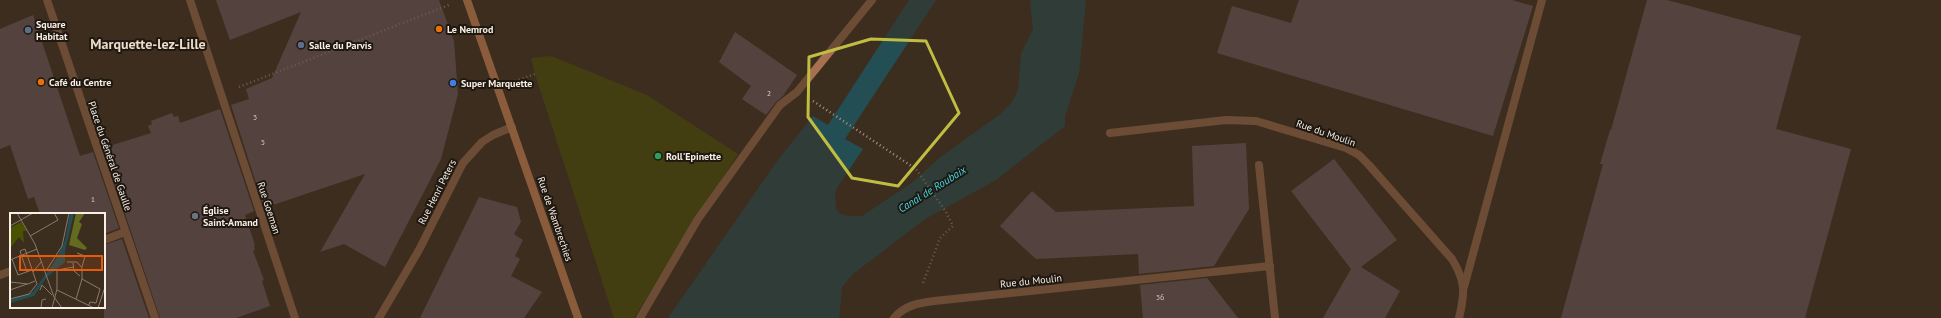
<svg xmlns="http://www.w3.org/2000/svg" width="1941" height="318" viewBox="0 0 1941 318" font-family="'PT Sans',sans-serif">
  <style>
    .green { fill: #495200 }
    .water { fill: #234f54 }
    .building { fill: #715b65 }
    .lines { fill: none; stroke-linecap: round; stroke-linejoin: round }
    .path { stroke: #a2968a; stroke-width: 2.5; stroke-dasharray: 1 3; stroke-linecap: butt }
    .service { stroke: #a77151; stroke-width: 8 }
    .minor { stroke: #a77151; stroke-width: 8 }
    .secondary { stroke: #ea945e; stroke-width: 8 }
    .marked { fill: none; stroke: #bfbe42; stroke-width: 3; stroke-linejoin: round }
    .food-dot { fill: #e8710a; stroke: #1e1811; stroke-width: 1.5 }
    .service-dot { fill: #5c6f8a; stroke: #1e1811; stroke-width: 1.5 }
    .shop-dot { fill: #3f7fe0; stroke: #1e1811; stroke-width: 1.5 }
    .leisure-dot { fill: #2e9e5b; stroke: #1e1811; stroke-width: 1.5 }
    .worship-dot { fill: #6b7280; stroke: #1e1811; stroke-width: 1.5 }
    .labels { text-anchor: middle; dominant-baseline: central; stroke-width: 4; stroke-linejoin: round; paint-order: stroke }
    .number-label { font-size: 8px; fill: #d6cac5 }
    .poi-label { font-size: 10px; font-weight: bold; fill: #f8efe5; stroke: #1e1811; text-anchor: start }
    .street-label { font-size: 10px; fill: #f8efe5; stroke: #1e1811 }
    .water-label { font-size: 11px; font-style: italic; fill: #45dae9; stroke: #1e1811 }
    .district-label { font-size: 14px; font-weight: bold; fill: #eddcc8; stroke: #1e1811 }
    .inset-road { fill: none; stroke: #877b6e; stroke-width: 1 }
    .view { fill: #e8590c; fill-opacity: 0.15; stroke: #e8590c; stroke-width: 2 }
    .inset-edge { fill: none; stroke: #f8efe5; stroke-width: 2 }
  </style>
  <rect width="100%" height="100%" fill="#3c2e1f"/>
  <path class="green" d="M 551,56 L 647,95 L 738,154 L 634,318 L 614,318 L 535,74 L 531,58 Z"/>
  <path class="water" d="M 909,0 L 936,0 L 845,139 L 863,149 L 837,188 L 835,196 L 836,209 L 841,214 L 848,216 L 862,216 L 913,182 L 938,159 L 999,115 L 1012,102 L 1018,90 L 1021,54 L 1033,29 L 1030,0 L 1086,0 L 1079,73 L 1065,116 L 1065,126 L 996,180 L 925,219 L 853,274 L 842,287 L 839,318 L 668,318 L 778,160 L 813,116 L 828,125 Z"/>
  <g class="building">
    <path d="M 216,0 L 439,0 L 454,41 L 458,94 L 441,159 L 385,267 L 344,244 L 320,252 L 365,174 L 264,208 L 231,105 L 249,99 L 246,89 L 272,78 L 301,12 L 230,40 Z"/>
    <path d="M 1299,0 L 1512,0 L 1533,6 L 1493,136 L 1217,53 L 1232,6 L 1291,23 Z"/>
    <path d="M 1647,0 L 1667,0 L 1801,36 L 1776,129 L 1851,149 L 1805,318 L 1561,318 L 1603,164 L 1600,164 L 1610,130 L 1611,130 Z"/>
    <path d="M 33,15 L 80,156 L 93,152 L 119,228 L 104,234 L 104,214 L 40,214 L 34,197 L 28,199 L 10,145 L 0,149 L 0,29 Z"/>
    <path d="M 735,32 L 797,75 L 783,96 L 776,102 L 766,115 L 742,99 L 751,86 L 719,62 Z"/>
    <path d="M 220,109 L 254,211 L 245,215 L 255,245 L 254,246 L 255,250 L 253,251 L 264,280 L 262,281 L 270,306 L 236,318 L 160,318 L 103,148 L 151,133 L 148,126 L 152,124 L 151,121 L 172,113 L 174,117 L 178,116 L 180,123 Z"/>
    <path d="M 1246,143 L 1249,209 L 1214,266 L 1139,274 L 1138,254 L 1036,259 L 1000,226 L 1032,191 L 1056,212 L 1194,206 L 1192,146 Z"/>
    <path d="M 1334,159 L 1397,240 L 1361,267 L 1400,291 L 1385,318 L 1323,318 L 1351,269 L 1291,191 Z"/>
    <path d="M 479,197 L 517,207 L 521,222 L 514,234 L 523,240 L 515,256 L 520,259 L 511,276 L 542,292 L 524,318 L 420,318 Z"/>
    <path d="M 122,239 L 149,318 L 104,318 L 104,245 Z"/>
    <path d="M 1207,278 L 1238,318 L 1143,318 L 1140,285 Z"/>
  </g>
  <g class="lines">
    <g class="path">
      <path d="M 515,81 L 535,74"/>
      <path d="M 239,87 L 449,5"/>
      <path d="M 813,101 L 916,169 L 946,212 L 953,226 L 940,238 L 923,283"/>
    </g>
    <g class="service">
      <path d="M 1464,287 L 1542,0"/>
      <path d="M 640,318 L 698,219 L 780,105 L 797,92 L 872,0"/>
    </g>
    <g class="minor">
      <path d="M 47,0 L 155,318"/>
      <path d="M 190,0 L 295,318"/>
      <path d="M 1110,133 L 1226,120 L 1256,121 L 1346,148 L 1359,155 L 1368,164 L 1452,259 C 1466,282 1465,293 1459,318"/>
      <path d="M 1259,165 L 1275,318"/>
      <path d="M 104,240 L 125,232"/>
      <path d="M 0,275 L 11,271"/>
      <path d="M 379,318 L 419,250 L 463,163 L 482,142 L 493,135 L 512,127"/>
      <path d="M 894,318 C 905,305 919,303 934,301 L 1270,266"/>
    </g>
    <path class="secondary" d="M 467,0 L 578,318"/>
  </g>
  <path d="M0 0H1941V318H0ZM 871,39 L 926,41 L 959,113 L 898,186 L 852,178 L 808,117 L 809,57 Z" fill="#3c2e1f" fill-opacity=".55" fill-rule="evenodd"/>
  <path class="marked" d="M 871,39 L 926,41 L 959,113 L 898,186 L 852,178 L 808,117 L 809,57 Z"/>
  <g class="food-dot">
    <circle cx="439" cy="29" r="4"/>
    <circle cx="41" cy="82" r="4"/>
  </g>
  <g class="service-dot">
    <circle cx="28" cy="30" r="4"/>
    <circle cx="301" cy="45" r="4"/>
  </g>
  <circle class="shop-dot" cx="453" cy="83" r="4"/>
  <circle class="leisure-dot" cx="658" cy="156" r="4"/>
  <circle class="worship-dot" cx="195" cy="216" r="4"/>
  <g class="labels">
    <g class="number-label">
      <text x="769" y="93">2</text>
      <text x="255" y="117">3</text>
      <text x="263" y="142">5</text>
      <text x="93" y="199">1</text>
      <text x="1160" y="297">36</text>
    </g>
    <g class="poi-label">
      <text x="36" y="24">Square<tspan x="36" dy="12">Habitat</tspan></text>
      <text x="447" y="29">Le Nemrod</text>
      <text x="309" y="45">Salle du Parvis</text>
      <text x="49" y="82">Café du Centre</text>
      <text x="461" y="83">Super Marquette</text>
      <text x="666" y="156">Roll'Epinette</text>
      <text x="203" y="210">Église<tspan x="203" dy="12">Saint-Amand</tspan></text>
    </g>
    <g class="street-label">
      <text transform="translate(1326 133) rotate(19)">Rue du Moulin</text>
      <text transform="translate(110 156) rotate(71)">Place du Général de Gaulle</text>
      <text transform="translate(437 192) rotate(-63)">Rue Henri Peters</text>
      <text transform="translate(269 208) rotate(72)">Rue Goeman</text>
      <text transform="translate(555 219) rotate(71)">Rue de Wambrechies</text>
      <text transform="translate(1031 281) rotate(-6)">Rue du Moulin</text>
    </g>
    <g class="water-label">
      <text transform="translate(932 189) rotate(-32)">Canal de Roubaix</text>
    </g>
    <g class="district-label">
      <text x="148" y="44">Marquette-lez-Lille</text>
    </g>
  </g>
  <g transform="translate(10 213)">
    <rect width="95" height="95" fill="#3c2e1f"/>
    <path d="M 11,9 L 17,18 L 13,18 L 14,30 L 9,24 L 1,34 L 0,15 Z" fill="#495200"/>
    <path d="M 66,0 L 75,0 L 69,9 L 72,11 L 67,25 L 77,35 L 75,37 L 59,32 Z" fill="#626b1f"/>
    <path d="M 60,0 L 64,0 L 55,38 L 55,49 L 36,65 L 24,83 L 0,90 L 0,87 L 23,79 L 45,48 L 55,28 Z" fill="#234f54"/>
    <path class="inset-road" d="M 7,0 L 25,31 L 44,84 L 52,95M 0,13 L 23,0M 20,23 L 48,7 L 44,0M 67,40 L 75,43 L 72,54M 2,46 L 8,62 L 22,57M 0,47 L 27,36M 57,49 L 67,49 L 72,55 L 72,66 L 66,86M 63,50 L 64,58 L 70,63M 36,58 L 52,33 L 59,0M 23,59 L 31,49M 72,66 L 90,76 L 86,90 L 80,89 L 79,92M 0,69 L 18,71 L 25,68M 0,77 L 17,71M 30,77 L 32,72 L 42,82M 47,77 L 84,95M 0,86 L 19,81 L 27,71 L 15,36 L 10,38 L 17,59M 31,95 L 32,87 L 36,86M 42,95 L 47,76 L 47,57 L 64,54M 88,95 L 95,74"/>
    <path class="view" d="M 10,43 L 92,43 L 92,57 L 10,57 Z"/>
    <rect width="95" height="95" class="inset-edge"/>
  </g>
</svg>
